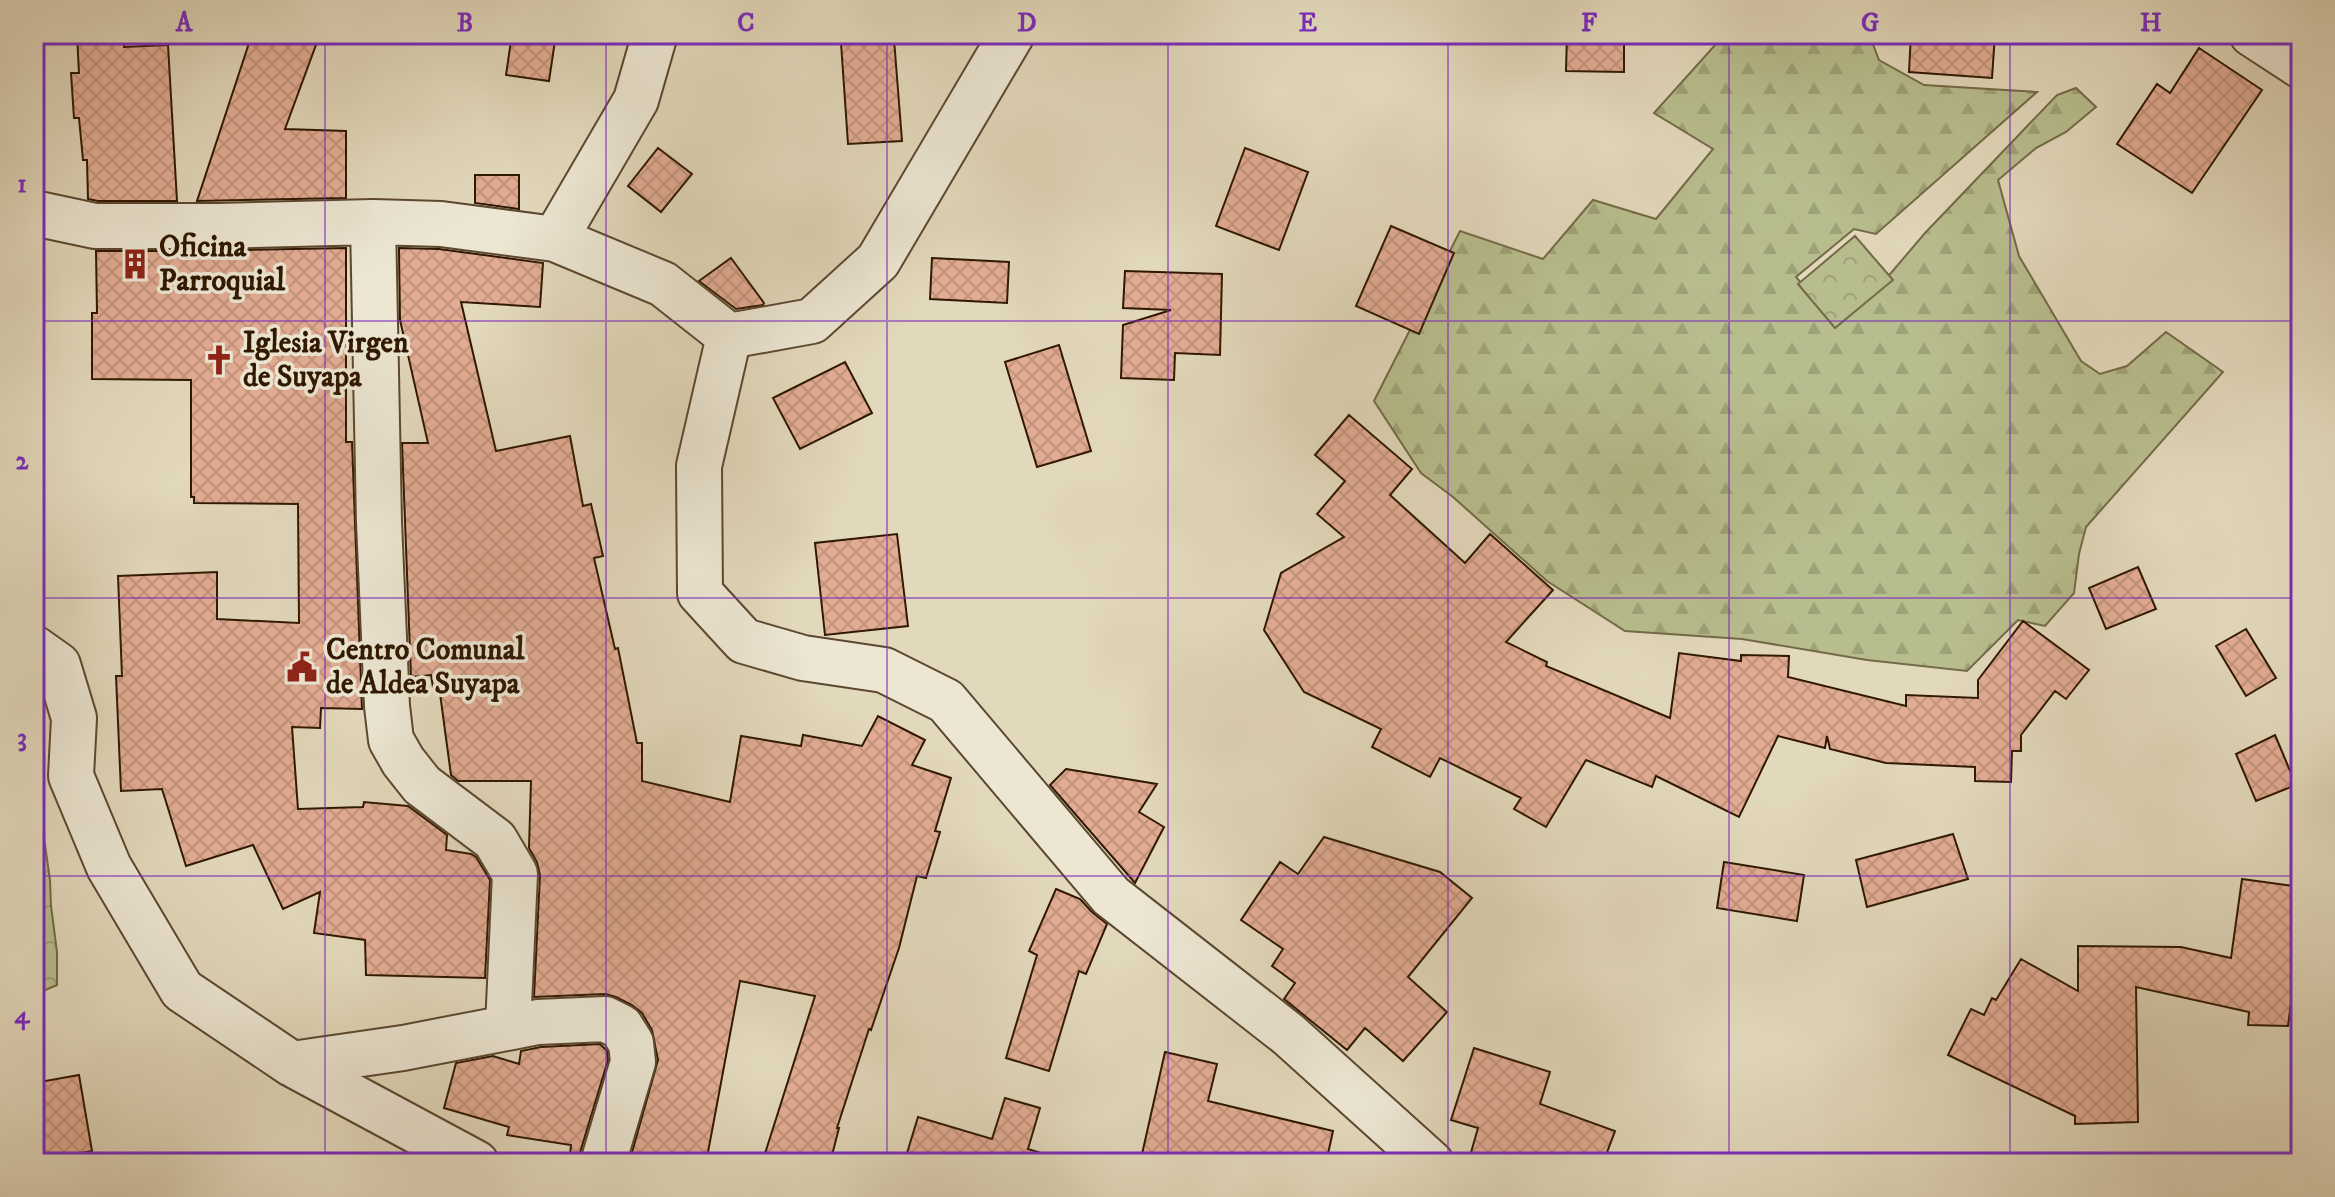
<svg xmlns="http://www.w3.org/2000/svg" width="2335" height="1197" viewBox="0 0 2335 1197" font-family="'IM FELL DW Pica',serif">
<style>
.forest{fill:url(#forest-firs);stroke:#746a47;stroke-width:2}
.park{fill:url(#park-crowns);stroke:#746a47;stroke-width:2}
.building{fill:url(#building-cross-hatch);stroke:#301801;stroke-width:2}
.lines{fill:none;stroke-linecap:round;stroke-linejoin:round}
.minor-casing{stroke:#5c4830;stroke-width:48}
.minor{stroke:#ece6d3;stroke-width:44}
.grid{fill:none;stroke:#7b2cbf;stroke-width:2;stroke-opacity:0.55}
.labels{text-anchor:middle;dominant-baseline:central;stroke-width:7;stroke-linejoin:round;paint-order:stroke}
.poi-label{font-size:30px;font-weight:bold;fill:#301801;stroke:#ece6d3;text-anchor:start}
.neatline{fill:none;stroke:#7b2cbf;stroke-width:3}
.grid-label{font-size:26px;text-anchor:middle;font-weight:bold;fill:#7b2cbf}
</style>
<defs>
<pattern id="forest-firs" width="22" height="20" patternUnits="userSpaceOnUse" patternTransform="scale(2)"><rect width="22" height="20" fill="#b8bd8d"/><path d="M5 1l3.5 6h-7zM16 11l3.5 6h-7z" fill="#9ea278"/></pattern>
<pattern id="park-crowns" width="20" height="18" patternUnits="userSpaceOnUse" patternTransform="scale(2)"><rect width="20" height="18" fill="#b8bd8d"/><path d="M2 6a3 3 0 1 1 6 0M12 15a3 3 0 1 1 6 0" fill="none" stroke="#9ea278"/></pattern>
<pattern id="building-cross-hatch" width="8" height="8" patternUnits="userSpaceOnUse" patternTransform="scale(2)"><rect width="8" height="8" fill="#e2ac93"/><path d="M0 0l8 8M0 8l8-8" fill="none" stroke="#c2937d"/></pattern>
</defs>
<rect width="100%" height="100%" fill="#e2d8bb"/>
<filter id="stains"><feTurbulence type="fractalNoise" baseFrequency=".0025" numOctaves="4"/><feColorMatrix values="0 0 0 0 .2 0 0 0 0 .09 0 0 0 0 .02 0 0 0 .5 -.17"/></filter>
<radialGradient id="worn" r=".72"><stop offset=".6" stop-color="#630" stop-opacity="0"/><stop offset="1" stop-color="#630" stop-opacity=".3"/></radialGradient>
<path class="forest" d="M 1725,34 L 1869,34 L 1879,60 L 1924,85 L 2037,92 L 1876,234 L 1854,229 L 1796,277 L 1833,321 L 1891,273 L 1925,233 L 2057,95 L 2076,88 L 2096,107 L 2066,132 L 2036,148 L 1998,180 L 2019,256 L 2081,361 L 2100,374 L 2127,366 L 2166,332 L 2223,372 L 2086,527 L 2079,554 L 2074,593 L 2045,626 L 2018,620 L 1967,671 L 1867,660 L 1742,639 L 1625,631 L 1547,581 L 1453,497 L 1421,473 L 1374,401 L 1460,231 L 1543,259 L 1593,200 L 1656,219 L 1713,149 L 1654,113 Z"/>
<path class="park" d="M 1855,236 L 1893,280 L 1835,328 L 1798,284 Z
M 34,736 L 42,807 L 42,824 L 50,880 L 51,906 L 57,952 L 57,985 L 34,995 Z"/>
<path class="building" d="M 77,34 L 124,34 L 124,47 L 168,45 L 177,201 L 98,201 L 88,199 L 87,160 L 83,160 L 79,118 L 74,118 L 71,73 L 79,73 Z
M 252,34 L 320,34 L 285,129 L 346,131 L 346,198 L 197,201 Z
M 512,34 L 556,34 L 549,81 L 506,75 Z
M 1567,34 L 1624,34 L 1624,72 L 1566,71 Z
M 1911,34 L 1995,34 L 1992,78 L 1909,72 Z
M 894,39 L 902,141 L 848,144 L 841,43 Z
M 2199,48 L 2262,90 L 2192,193 L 2117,144 L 2157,84 L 2170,93 Z
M 658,148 L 692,174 L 661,212 L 628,186 Z
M 1245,148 L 1308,172 L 1279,250 L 1216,226 Z
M 475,175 L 519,175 L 519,209 L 475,203 Z
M 1391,226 L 1454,253 L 1419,334 L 1356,306 Z
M 346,248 L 346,442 L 352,442 L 362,709 L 321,708 L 320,728 L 292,727 L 298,809 L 363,807 L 364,802 L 408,806 L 447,835 L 446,850 L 471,854 L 476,857 L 490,880 L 485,978 L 366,975 L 365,940 L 314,933 L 320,892 L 283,909 L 253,845 L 186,866 L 162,789 L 121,791 L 116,676 L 122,676 L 118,576 L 217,572 L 217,619 L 299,623 L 298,504 L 194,503 L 194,497 L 191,497 L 191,380 L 92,379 L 92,313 L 97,313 L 96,251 L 179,251 L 180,253 L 180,251 Z
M 399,248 L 439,249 L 543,263 L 540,307 L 461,302 L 496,451 L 570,436 L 583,506 L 591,504 L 603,556 L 594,558 L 615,649 L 618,648 L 637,743 L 642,743 L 642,781 L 730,802 L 741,736 L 801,746 L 803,735 L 862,746 L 878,716 L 925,740 L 912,765 L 951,778 L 935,831 L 940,832 L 926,878 L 917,876 L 899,948 L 871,1030 L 869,1029 L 837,1128 L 839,1128 L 830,1163 L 762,1163 L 815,996 L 740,981 L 706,1163 L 629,1163 L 658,1060 L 652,1030 L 642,1013 L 632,1005 L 616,997 L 605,994 L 534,997 L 540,875 L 537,862 L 529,848 L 531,781 L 458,781 L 451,775 L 439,686 L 433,687 L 431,675 L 411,677 L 402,443 L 428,443 L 400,320 Z
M 731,258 L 764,303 L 763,305 L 736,309 L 699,281 Z
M 932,258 L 1009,262 L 1007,303 L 930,299 Z
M 1125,271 L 1222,274 L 1220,355 L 1175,353 L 1174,380 L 1121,378 L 1123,325 L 1171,310 L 1123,308 Z
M 1059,345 L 1091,451 L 1037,467 L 1005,362 Z
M 845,362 L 872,413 L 800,449 L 773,398 Z
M 1349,415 L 1412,469 L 1390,495 L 1465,563 L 1490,534 L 1553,590 L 1506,642 L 1547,662 L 1546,666 L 1670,718 L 1679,653 L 1741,661 L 1741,655 L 1789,656 L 1788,677 L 1906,706 L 1906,695 L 1978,698 L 1978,680 L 2023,621 L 2089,670 L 2066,699 L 2055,691 L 2021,735 L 2021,751 L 2012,751 L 2011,782 L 1975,781 L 1975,767 L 1886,763 L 1830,749 L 1827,736 L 1825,748 L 1778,736 L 1739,817 L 1656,776 L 1652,787 L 1586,760 L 1546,827 L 1514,809 L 1521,798 L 1440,758 L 1430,777 L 1372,747 L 1381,729 L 1304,692 L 1264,630 L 1281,573 L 1344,537 L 1317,514 L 1345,481 L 1315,455 Z
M 897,534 L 908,626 L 825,635 L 815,543 Z
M 2138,567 L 2156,609 L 2106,629 L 2089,588 Z
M 2246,629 L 2276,678 L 2246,696 L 2216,646 Z
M 2275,735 L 2296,785 L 2256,801 L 2236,754 Z
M 1066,769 L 1157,784 L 1139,812 L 1164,827 L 1135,883 L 1050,785 Z
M 1953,834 L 1968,879 L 1867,907 L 1856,860 Z
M 1324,837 L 1440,872 L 1472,898 L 1408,977 L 1447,1012 L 1403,1061 L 1365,1028 L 1347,1050 L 1284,999 L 1295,983 L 1272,966 L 1283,949 L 1241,920 L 1280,862 L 1298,874 Z
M 1724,862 L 1804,875 L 1797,921 L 1717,908 Z
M 2242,879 L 2301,887 L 2301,927 L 2288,1026 L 2248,1025 L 2249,1012 L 2136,987 L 2138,1122 L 2075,1124 L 2075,1116 L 1948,1055 L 1971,1009 L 1984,1015 L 1992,998 L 1996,1000 L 2021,959 L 2078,991 L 2078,946 L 2181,947 L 2231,958 Z
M 1056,889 L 1080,899 L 1092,912 L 1107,924 L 1086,974 L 1079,971 L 1049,1071 L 1006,1058 L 1037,955 L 1029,951 Z
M 600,1044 L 607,1051 L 608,1060 L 579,1156 L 570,1155 L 571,1145 L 507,1135 L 509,1127 L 444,1108 L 456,1063 L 493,1056 L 519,1064 L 521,1051 L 541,1047 Z
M 1474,1048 L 1550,1072 L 1540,1104 L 1615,1131 L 1603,1163 L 1468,1163 L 1478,1128 L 1451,1120 Z
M 1165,1052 L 1217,1064 L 1208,1101 L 1333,1131 L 1326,1163 L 1140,1163 Z
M 79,1075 L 92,1151 L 34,1161 L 34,1083 Z
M 1005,1098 L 1040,1108 L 1028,1149 L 1041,1153 L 1040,1163 L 904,1163 L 918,1117 L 992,1139 Z"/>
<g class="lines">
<g class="minor-casing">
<path id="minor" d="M 2252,34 L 2301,66
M 34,213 L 95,226 L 218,226 L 373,222 L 441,224 L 555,239 L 663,284 L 729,336 L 812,321 L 878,261 L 1012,34
M 373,222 L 379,522 L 387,706 L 391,740 L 403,761 L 422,785 L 495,840 L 515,874 L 508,1027
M 555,239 L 636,100 L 655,34
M 729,336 L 699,466 L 700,593 L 744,641 L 803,658 L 884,670 L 946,701 L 1111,896 L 1288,1034 L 1431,1163
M 34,648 L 58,665 L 74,718 L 71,776 L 109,867 L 182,990 L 292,1064 L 476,1163
M 292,1064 L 403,1048 L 538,1022 L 605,1019 L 621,1027 L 631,1043 L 633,1062 L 603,1163"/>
</g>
<use href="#minor" class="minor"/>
</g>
<path class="grid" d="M 325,34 L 325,1163M 606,34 L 606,1163M 887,34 L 887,1163M 1168,34 L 1168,1163M 1448,34 L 1448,1163M 1729,34 L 1729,1163M 2010,34 L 2010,1163M 34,321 L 2301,321M 34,598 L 2301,598M 34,876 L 2301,876"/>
<defs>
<g id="building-bare" transform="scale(2.4)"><path d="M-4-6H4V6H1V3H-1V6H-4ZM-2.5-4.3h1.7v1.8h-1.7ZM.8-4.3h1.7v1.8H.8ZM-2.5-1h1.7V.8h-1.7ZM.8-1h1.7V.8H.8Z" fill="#8f2418" stroke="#ece6d3" stroke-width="2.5" paint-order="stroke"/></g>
<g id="church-bare" transform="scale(2.4)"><path d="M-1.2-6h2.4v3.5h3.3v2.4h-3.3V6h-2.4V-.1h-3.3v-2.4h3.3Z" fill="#8f2418" stroke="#ece6d3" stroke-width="2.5" paint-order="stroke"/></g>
<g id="civic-bare" transform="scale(2.4)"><path d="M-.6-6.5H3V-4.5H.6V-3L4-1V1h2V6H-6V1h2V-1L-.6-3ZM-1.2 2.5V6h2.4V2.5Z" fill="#8f2418" stroke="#ece6d3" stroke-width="2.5" paint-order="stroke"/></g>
</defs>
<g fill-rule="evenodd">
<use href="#building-bare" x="135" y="264"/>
<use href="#church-bare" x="219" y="360"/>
<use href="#civic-bare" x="302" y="667"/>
</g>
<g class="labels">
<g class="poi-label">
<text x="159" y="247">Oficina<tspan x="159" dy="34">Parroquial</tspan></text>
<text x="243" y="343">Iglesia Virgen<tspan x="243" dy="34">de Suyapa</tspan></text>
<text x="326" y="650">Centro Comunal<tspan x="326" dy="34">de Aldea Suyapa</tspan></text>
</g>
</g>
<rect width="2335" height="1197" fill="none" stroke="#e2d8bb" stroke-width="88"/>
<rect x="44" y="44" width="2247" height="1109" class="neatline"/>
<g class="grid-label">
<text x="184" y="31">A</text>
<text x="465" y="31">B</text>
<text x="746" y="31">C</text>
<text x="1027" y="31">D</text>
<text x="1308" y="31">E</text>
<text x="1589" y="31">F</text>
<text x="1870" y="31">G</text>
<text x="2151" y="31">H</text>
<text x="22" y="192">1</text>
<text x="22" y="469">2</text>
<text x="22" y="746">3</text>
<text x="22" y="1023">4</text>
</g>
<rect width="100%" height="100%" filter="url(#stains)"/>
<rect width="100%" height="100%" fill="url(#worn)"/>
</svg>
